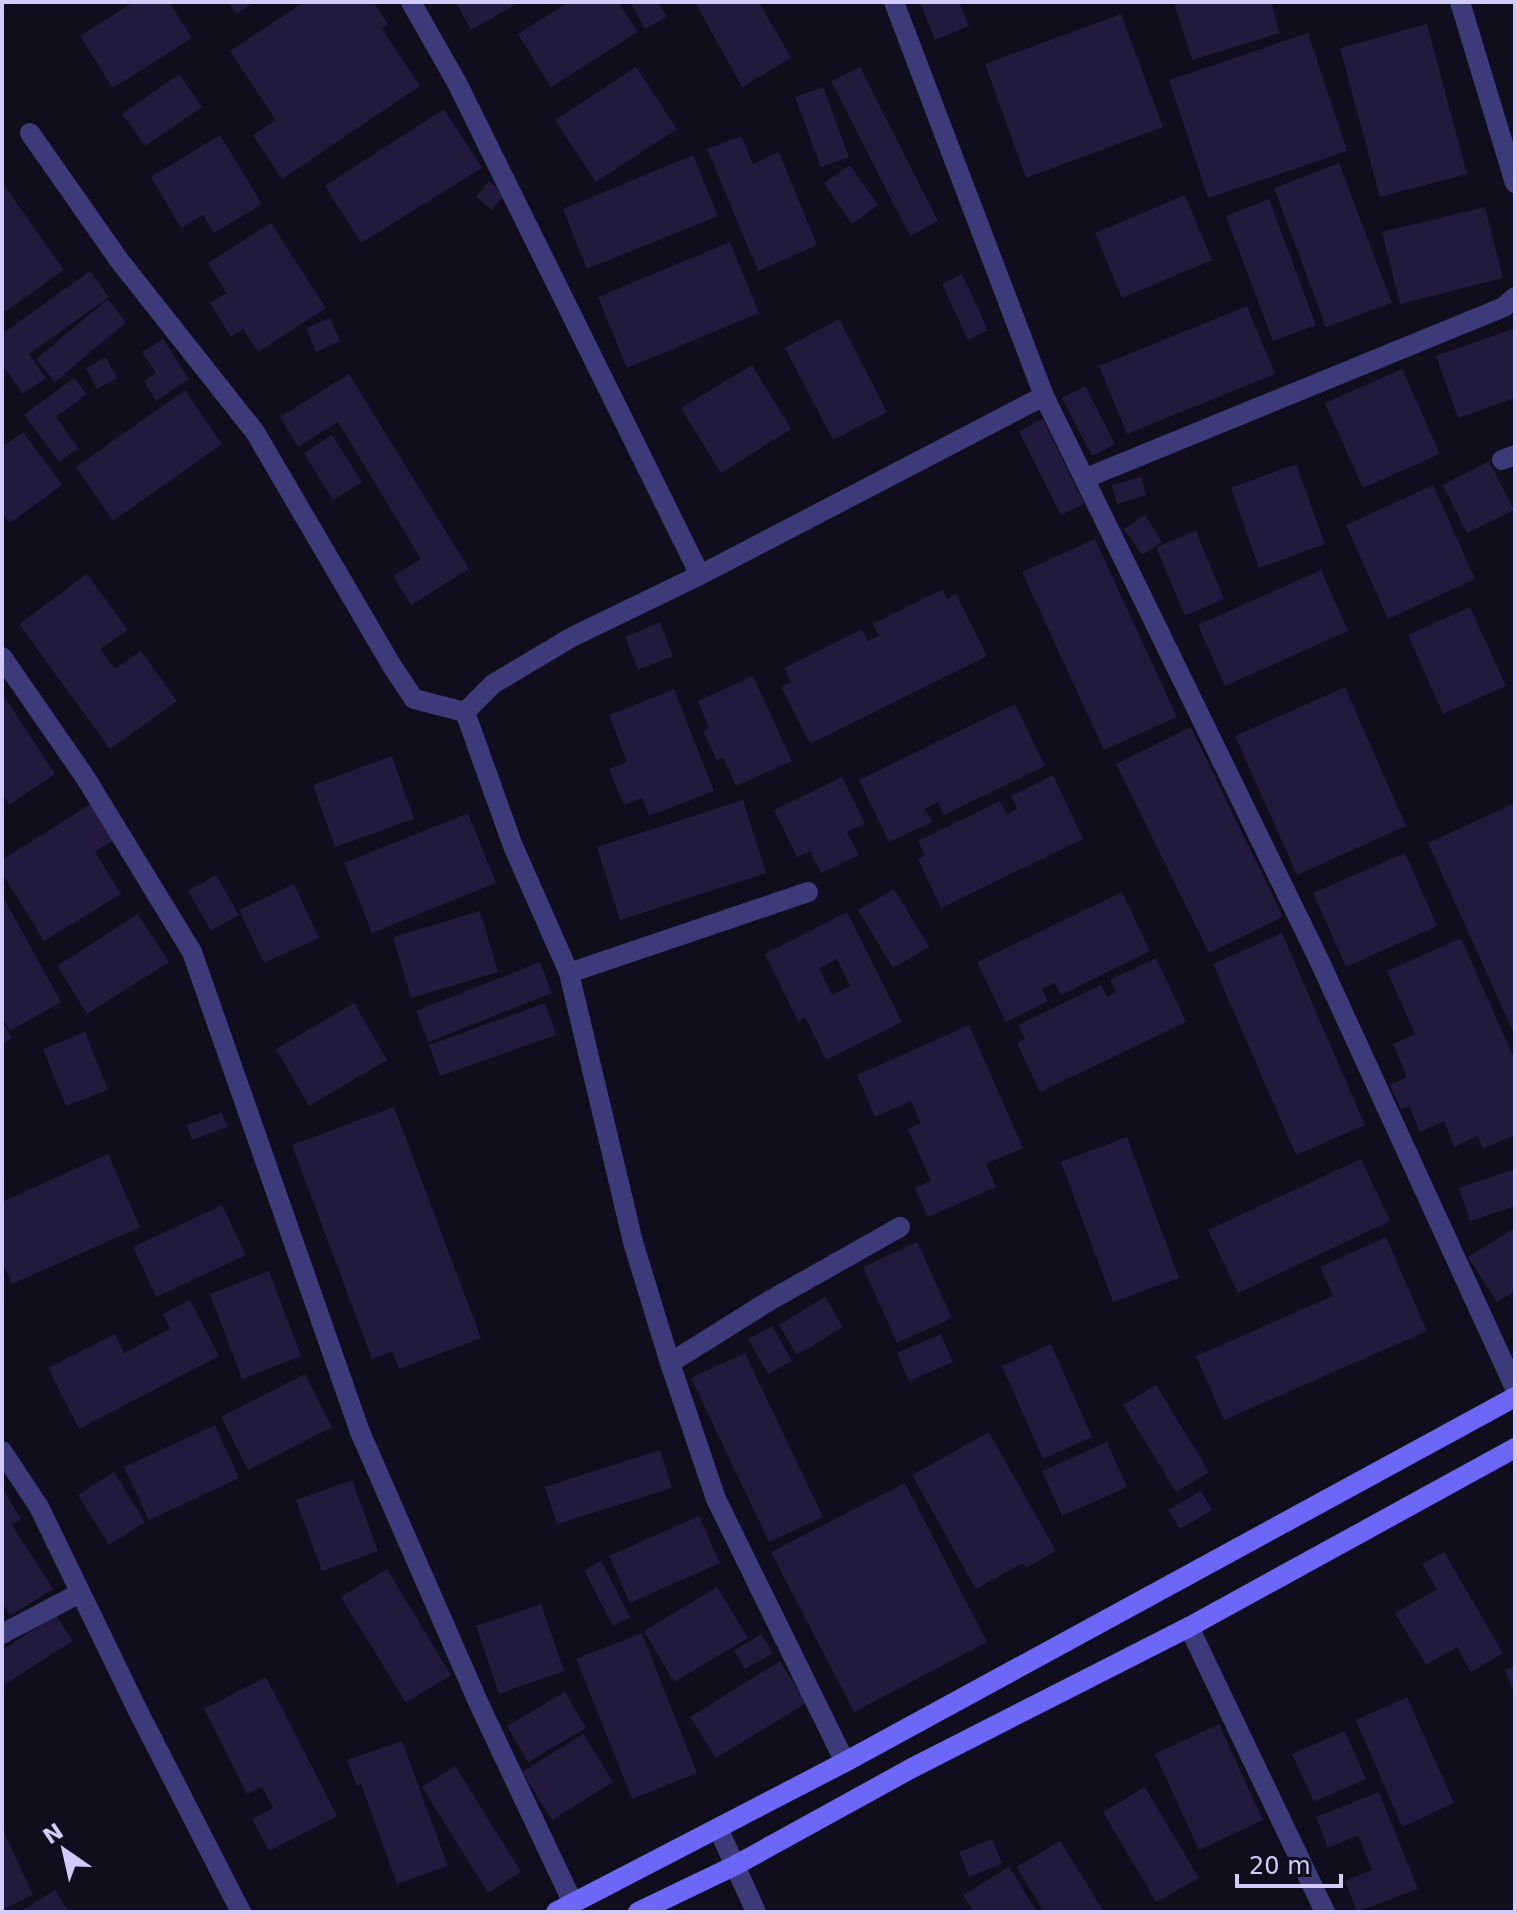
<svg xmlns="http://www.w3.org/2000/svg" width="1517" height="1914" viewBox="0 0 1517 1914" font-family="'DejaVu Sans',sans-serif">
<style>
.building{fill:#211a3d;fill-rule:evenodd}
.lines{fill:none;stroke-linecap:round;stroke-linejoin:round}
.street{stroke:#3d3a7a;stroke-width:20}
.secondary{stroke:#6d67f7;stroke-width:20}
</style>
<rect width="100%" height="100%" fill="#100d1d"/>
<path class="building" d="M 133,2 L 169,2 L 192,38 L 113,88 L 80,36 Z
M 228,2 L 254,2 L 237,14 Z
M 304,2 L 373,2 L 388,24 L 382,29 L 420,86 L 282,179 L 253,135 L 276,120 L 230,51 Z
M 456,2 L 520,2 L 471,30 Z
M 569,2 L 618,2 L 638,32 L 551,87 L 518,34 Z
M 630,2 L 658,2 L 667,17 L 645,29 Z
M 695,2 L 759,2 L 791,58 L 742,87 Z
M 920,2 L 959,2 L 969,26 L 935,40 Z
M 1174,2 L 1271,2 L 1280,33 L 1192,60 Z
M 1121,14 L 1163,127 L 1026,178 L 985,64 Z
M 1427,24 L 1467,174 L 1380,197 L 1340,48 Z
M 1308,33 L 1347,151 L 1208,198 L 1169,80 Z
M 636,67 L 677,129 L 596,182 L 555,120 Z
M 860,67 L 938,221 L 910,236 L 831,81 Z
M 179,74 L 202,107 L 145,146 L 122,114 Z
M 823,87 L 849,157 L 821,167 L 795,97 Z
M 444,109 L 482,168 L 361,243 L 325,186 Z
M 220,135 L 262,204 L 214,233 L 203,215 L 181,228 L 151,177 Z
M 741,136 L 753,164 L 779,152 L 817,245 L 758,271 L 707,149 Z
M 693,155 L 718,216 L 587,269 L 563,209 Z
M 1339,163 L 1392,303 L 1326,327 L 1274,188 Z
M 850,165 L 878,205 L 852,224 L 824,183 Z
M 489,181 L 505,194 L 492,210 L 476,197 Z
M 4,185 L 64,270 L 5,312 L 2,307 L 2,187 Z
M 1185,195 L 1212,260 L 1122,298 L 1095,233 Z
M 1269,199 L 1316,325 L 1273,341 L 1226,216 Z
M 1485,207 L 1503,278 L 1400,304 L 1382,232 Z
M 271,223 L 326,308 L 258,352 L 243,329 L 231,337 L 210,303 L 227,293 L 208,263 Z
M 730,242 L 759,313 L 627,368 L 598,297 Z
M 90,271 L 109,297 L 29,354 L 46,378 L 23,394 L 2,364 L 2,334 Z
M 962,274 L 988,330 L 968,340 L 942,284 Z
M 108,299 L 126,322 L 55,382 L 36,359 Z
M 1247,306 L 1275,374 L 1127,434 L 1099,366 Z
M 330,318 L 340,341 L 316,352 L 306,328 Z
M 839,319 L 887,412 L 833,440 L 785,348 Z
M 1515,328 L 1515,398 L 1458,418 L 1436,356 Z
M 163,339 L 189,379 L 156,401 L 144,381 L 156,373 L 142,352 Z
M 106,357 L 117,378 L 97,389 L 86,368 Z
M 752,365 L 791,429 L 721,473 L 681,408 Z
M 1402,369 L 1440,454 L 1363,488 L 1325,403 Z
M 349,374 L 469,569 L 411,605 L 393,576 L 421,559 L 338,422 L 298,447 L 280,417 Z
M 74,378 L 87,394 L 56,417 L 78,448 L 59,462 L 24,415 Z
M 1085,386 L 1115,444 L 1092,456 L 1062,398 Z
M 185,390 L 222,444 L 113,521 L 76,467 Z
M 1043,419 L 1084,504 L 1061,515 L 1019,431 Z
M 23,432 L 62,485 L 10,523 L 2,513 L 2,447 Z
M 332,435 L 362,482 L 333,500 L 304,453 Z
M 1489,461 L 1514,510 L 1467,533 L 1443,485 Z
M 1296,464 L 1325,544 L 1259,568 L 1231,488 Z
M 1141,477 L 1146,495 L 1117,504 L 1112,485 Z
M 1433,485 L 1475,579 L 1388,619 L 1346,525 Z
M 1145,515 L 1162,542 L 1142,555 L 1124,529 Z
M 1196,531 L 1224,599 L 1185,616 L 1156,547 Z
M 1095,539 L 1177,717 L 1104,750 L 1022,572 Z
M 1321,570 L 1348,631 L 1225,686 L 1198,625 Z
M 87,574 L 128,630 L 100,649 L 115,669 L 141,651 L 177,701 L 110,749 L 19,624 Z
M 943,589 L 947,599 L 956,594 L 987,656 L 810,744 L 781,687 L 791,682 L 784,668 L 862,629 L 868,641 L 879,636 L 873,624 Z
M 1470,607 L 1506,686 L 1443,714 L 1408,635 Z
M 660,622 L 673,656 L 638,670 L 625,637 Z
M 753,676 L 792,761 L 736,786 L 723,757 L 717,760 L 703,731 L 709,728 L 698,701 Z
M 1345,687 L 1406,826 L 1297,875 L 1235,736 Z
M 674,689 L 714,791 L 649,816 L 642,798 L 624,805 L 609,769 L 627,762 L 609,715 Z
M 2,693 L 55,774 L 9,805 L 2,793 Z
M 1015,704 L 1045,766 L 944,815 L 938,802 L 925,809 L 932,822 L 889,842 L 859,780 Z
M 1191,727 L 1283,917 L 1209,953 L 1116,764 Z
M 392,756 L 414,819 L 335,847 L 313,785 Z
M 1053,775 L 1083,839 L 941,908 L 918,859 L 925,855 L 918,841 L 1000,801 L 1007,814 L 1017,809 L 1011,796 Z
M 842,777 L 865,823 L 847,832 L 859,855 L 821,873 L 810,851 L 797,857 L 774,810 Z
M 743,800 L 766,873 L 620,920 L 597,847 Z
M 92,803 L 115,839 L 95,852 L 121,894 L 44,941 L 2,873 L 2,860 Z
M 1515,803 L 1515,1036 L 1428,843 Z
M 468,813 L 496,883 L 372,933 L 344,863 Z
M 1405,853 L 1437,926 L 1346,967 L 1313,893 Z
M 216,875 L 239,915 L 211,931 L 188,891 Z
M 294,884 L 319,938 L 264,963 L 239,910 Z
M 894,889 L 929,947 L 893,968 L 858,910 Z
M 1122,892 L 1150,951 L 1061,995 L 1055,983 L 1042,989 L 1048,1001 L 1006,1022 L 977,962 Z
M 2,895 L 61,1002 L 10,1031 L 2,1017 Z
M 480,911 L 498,972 L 411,998 L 393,937 Z
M 847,912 L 902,1022 L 826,1060 L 805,1017 L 798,1021 L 765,954 ZM 837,959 L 850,986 L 832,995 L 819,968 Z
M 138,914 L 169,962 L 87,1014 L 57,966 Z
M 1282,933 L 1365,1125 L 1296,1155 L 1213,964 Z
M 1461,938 L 1515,1060 L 1515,1135 L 1483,1149 L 1478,1136 L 1454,1147 L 1444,1121 L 1420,1132 L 1409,1106 L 1401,1110 L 1390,1085 L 1407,1077 L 1393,1044 L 1415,1034 L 1387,971 Z
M 1156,958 L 1186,1022 L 1040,1092 L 1017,1043 L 1025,1039 L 1018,1025 L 1101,985 L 1107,997 L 1116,992 L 1110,980 Z
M 540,962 L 552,993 L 428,1042 L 416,1011 Z
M 354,1003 L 387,1060 L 309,1106 L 276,1049 Z
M 545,1003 L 556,1035 L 440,1076 L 429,1045 Z
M 2,1021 L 12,1038 L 2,1044 Z
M 969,1025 L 1023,1148 L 986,1164 L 996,1187 L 928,1217 L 915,1188 L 931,1181 L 908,1129 L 921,1123 L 911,1101 L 875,1117 L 857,1075 Z
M 85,1032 L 108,1090 L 66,1106 L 43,1049 Z
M 394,1107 L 481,1338 L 399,1369 L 392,1352 L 372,1359 L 292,1145 Z
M 222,1112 L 227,1127 L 192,1140 L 187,1125 Z
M 1127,1137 L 1179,1278 L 1113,1302 L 1061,1162 Z
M 108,1154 L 140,1227 L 12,1284 L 2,1262 L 2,1202 Z
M 1361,1159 L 1390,1221 L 1238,1293 L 1208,1230 Z
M 1515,1169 L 1515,1206 L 1470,1221 L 1459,1188 Z
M 222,1205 L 246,1255 L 156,1297 L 133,1247 Z
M 1515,1228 L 1515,1291 L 1497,1302 L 1468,1257 Z
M 1386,1237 L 1427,1331 L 1224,1420 L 1196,1356 L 1333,1296 L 1320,1267 Z
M 917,1242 L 952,1318 L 897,1343 L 863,1267 Z
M 269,1271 L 301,1356 L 242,1379 L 210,1294 Z
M 825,1297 L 843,1327 L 797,1355 L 779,1325 Z
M 190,1300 L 219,1356 L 79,1429 L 48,1368 L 115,1334 L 124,1353 L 170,1329 L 163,1314 Z
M 772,1326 L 792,1361 L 768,1374 L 748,1339 Z
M 941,1334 L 953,1362 L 909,1381 L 897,1353 Z
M 1051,1344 L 1092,1437 L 1043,1459 L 1002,1366 Z
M 745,1353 L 823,1517 L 769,1542 L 691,1378 Z
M 305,1374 L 332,1427 L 248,1470 L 221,1417 Z
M 1156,1385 L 1209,1472 L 1176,1492 L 1123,1405 Z
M 215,1425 L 239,1478 L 149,1520 L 124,1467 Z
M 989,1432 L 1056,1551 L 1026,1568 L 1023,1563 L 976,1589 L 912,1475 Z
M 1107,1442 L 1127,1487 L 1062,1516 L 1042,1471 Z
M 660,1450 L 672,1488 L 557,1524 L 545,1487 Z
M 114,1472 L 145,1522 L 109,1545 L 78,1495 Z
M 352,1480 L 378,1551 L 322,1571 L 296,1500 Z
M 905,1483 L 987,1642 L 854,1712 L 771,1552 Z
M 2,1488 L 21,1519 L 12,1525 L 53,1589 L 10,1616 L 2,1603 Z
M 1201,1491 L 1212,1510 L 1180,1529 L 1168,1510 Z
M 699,1516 L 720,1563 L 630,1603 L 609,1556 Z
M 1444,1552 L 1503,1653 L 1471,1672 L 1457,1647 L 1426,1665 L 1395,1613 L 1437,1589 L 1422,1564 Z
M 601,1561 L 630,1617 L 613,1626 L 584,1570 Z
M 387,1569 L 451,1675 L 406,1703 L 341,1597 Z
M 717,1587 L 748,1638 L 674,1682 L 644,1631 Z
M 541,1604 L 564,1671 L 499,1694 L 476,1626 Z
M 56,1615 L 73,1641 L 2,1686 L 2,1650 Z
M 642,1633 L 697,1773 L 632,1799 L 576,1659 Z
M 761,1634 L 773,1653 L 745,1669 L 734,1651 Z
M 780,1661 L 806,1703 L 716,1758 L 690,1717 Z
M 1515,1666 L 1515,1695 L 1505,1670 Z
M 266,1677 L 337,1816 L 269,1851 L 252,1819 L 273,1808 L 262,1787 L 247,1794 L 204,1709 Z
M 565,1692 L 586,1728 L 528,1762 L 507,1726 Z
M 1407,1697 L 1454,1803 L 1402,1827 L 1356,1720 Z
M 1219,1724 L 1263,1820 L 1199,1850 L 1155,1754 Z
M 1345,1731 L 1366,1779 L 1314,1802 L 1292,1754 Z
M 583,1734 L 613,1782 L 552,1820 L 522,1772 Z
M 402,1741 L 448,1866 L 397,1884 L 361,1784 L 357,1786 L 347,1760 Z
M 455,1766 L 521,1872 L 488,1893 L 422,1787 Z
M 1145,1787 L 1199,1878 L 1156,1902 L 1103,1812 Z
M 1379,1792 L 1418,1889 L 1357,1912 L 1345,1881 L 1372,1870 L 1358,1835 L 1328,1848 L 1316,1817 Z
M 2,1828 L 33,1895 L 2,1910 Z
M 992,1839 L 1002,1863 L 969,1877 L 959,1852 Z
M 1060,1841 L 1104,1912 L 1044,1912 L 1017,1867 Z
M 1009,1867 L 1037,1912 L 974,1912 L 963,1895 Z
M 55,1890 L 69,1912 L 20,1912 Z"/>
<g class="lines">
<path class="street" d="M 411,2 L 457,83 L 700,575
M 894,2 L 1044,396 L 1319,960 L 1515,1388
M 1460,2 L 1515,183
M 30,133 L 119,260 L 255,432 L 392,666 L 414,699 L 465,712
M 1502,460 L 1515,455
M 1086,478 L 1504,307 L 1515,297
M 2,657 L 85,777 L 192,952 L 360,1432 L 479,1704 L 573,1903
M 465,712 L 513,846 L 569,973 L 633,1242 L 670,1363 L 716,1499 L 845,1762
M 465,712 L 493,684 L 572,637 L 700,575 L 1044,396
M 569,973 L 808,892
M 670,1363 L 769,1301 L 900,1227
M 2,1451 L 39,1507 L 138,1711 L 241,1912
M 1189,1627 L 1325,1912
M 2,1634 L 80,1593
M 718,1828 L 756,1912"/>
<path class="secondary" d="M 556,1912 L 845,1762 L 1515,1397
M 638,1912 L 736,1865 L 912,1768 L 1189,1627 L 1515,1448"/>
</g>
<rect width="1517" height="1914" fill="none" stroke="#d2cbfc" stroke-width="8"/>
<g transform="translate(64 1850) rotate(326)" stroke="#100d1d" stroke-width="6" paint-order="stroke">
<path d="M0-6L14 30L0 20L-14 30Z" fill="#d2cbfc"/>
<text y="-12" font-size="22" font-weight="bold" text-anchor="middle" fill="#d2cbfc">N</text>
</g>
<path d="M1237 1874v12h104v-12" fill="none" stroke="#d2cbfc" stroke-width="4"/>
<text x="1249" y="1874" font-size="24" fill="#d2cbfc" stroke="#100d1d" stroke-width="6" paint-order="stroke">20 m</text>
</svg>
